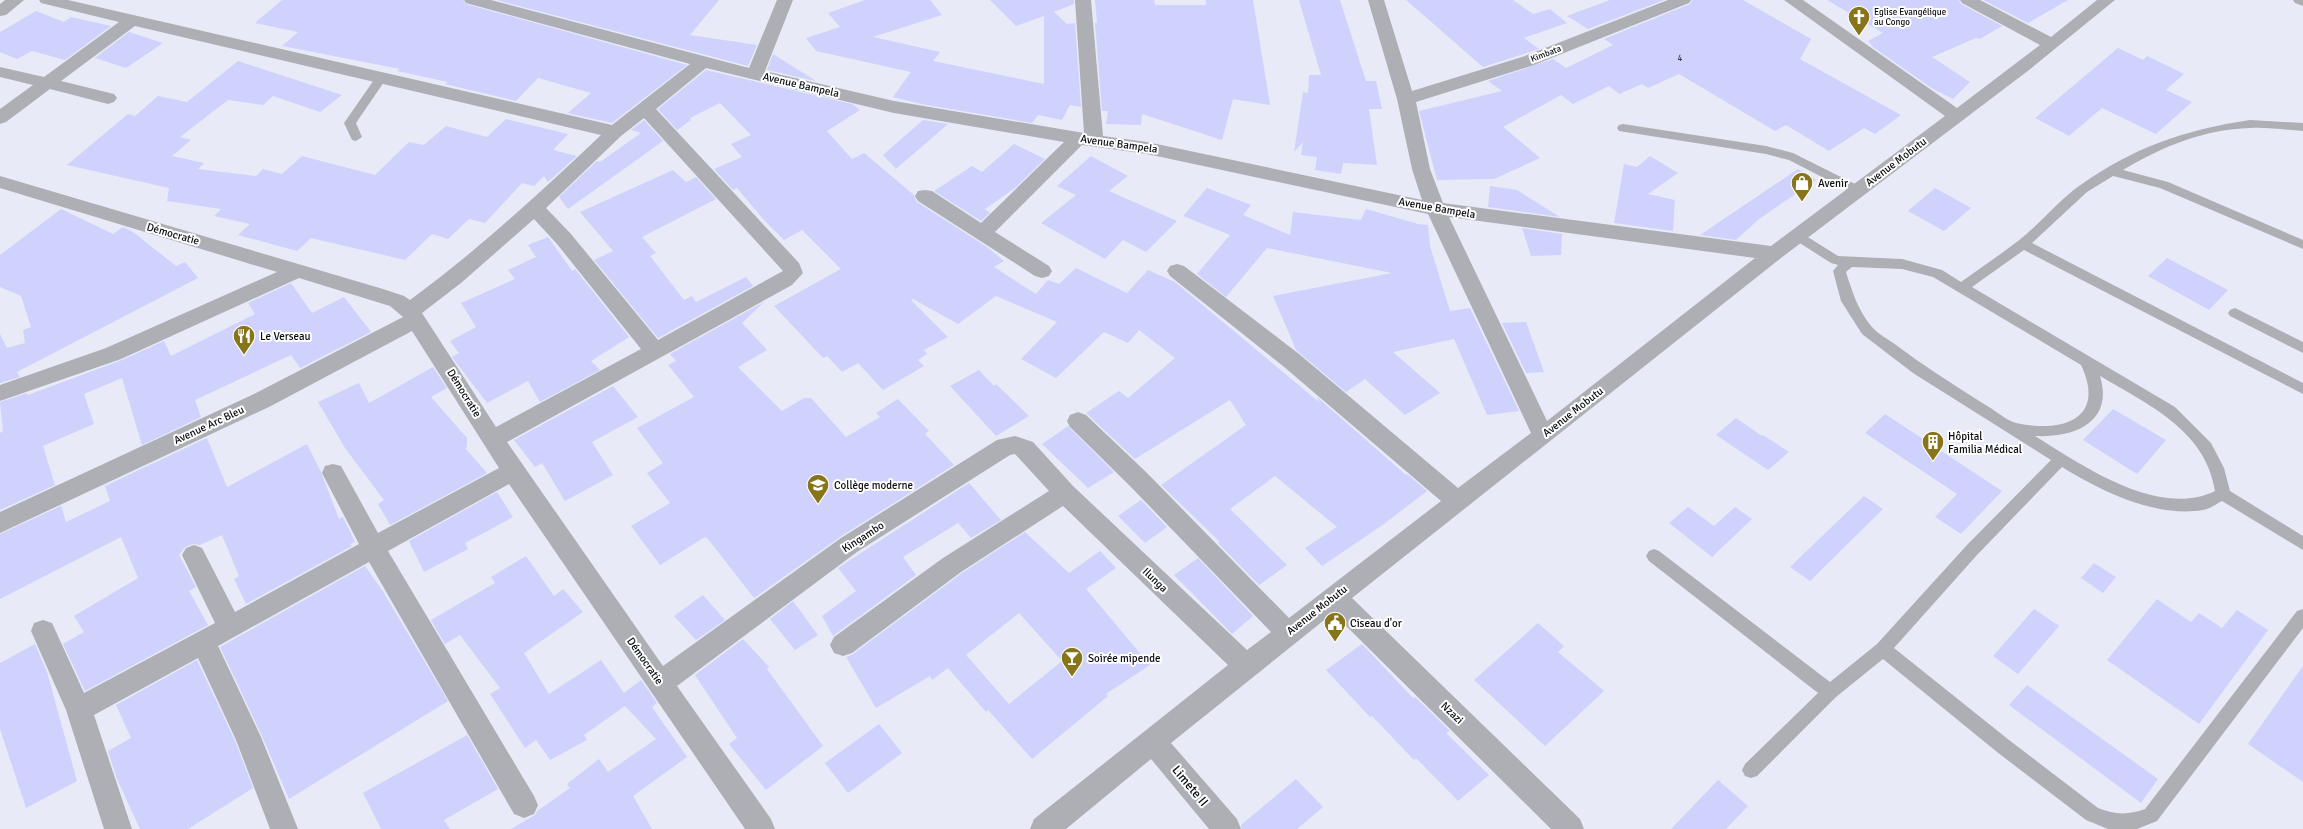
<svg xmlns="http://www.w3.org/2000/svg" width="2303" height="829" viewBox="0 0 2303 829" font-family="Signika,sans-serif">
<style>
.building{fill:#cfd2fc;fill-rule:evenodd}
.lines{fill:none;stroke-linecap:round;stroke-linejoin:round}
.service{fill:#aeafb5;fill-rule:evenodd}
.minor{fill:#aeafb5;fill-rule:evenodd}
.labels{text-anchor:middle;dominant-baseline:central;stroke-width:4;stroke-linejoin:round;paint-order:stroke}
.far-poi-label{font-size:9px;fill:#0b0c10;stroke:#fff;text-anchor:start}
.far-street-label{font-size:9px;fill:#0b0c10;stroke:#fff}
.number-label{font-size:9px;fill:#3c3e4b}
.street-label{font-size:11px;fill:#0b0c10;stroke:#fff}
.poi-label{font-size:11px;fill:#0b0c10;stroke:#fff;text-anchor:start}
.near-street-label{font-size:13px;fill:#0b0c10;stroke:#fff}
</style>
<rect width="100%" height="100%" fill="#e8eaf8"/>
<path class="building" d="M 282,0 L 463,0 L 466,4 L 687,65 L 612,123 L 568,113 L 591,93 L 538,78 L 516,101 L 445,84 L 448,82 L 397,71 L 400,69 L 282,46 L 298,32 L 255,23 Z
M 497,0 L 719,0 L 690,35 L 757,45 L 748,66 Z
M 865,0 L 930,0 L 942,15 L 873,37 L 940,52 L 933,61 L 1044,84 L 1044,16 L 1016,26 L 990,0 L 1074,0 L 1074,4 L 1054,12 L 1067,24 L 1075,23 L 1081,107 L 1070,105 L 1062,120 L 1038,115 L 1032,123 L 921,104 L 893,97 L 911,72 L 816,51 L 806,38 L 840,27 L 828,13 Z
M 1095,0 L 1154,0 L 1155,5 L 1206,5 L 1206,0 L 1253,0 L 1270,105 L 1233,99 L 1222,140 L 1142,114 L 1141,125 L 1106,124 L 1108,111 L 1102,111 L 1095,23 L 1097,23 Z
M 1299,0 L 1340,0 L 1366,81 L 1376,81 L 1382,109 L 1369,109 L 1377,165 L 1343,163 L 1341,174 L 1315,170 L 1317,157 L 1301,155 L 1303,142 L 1294,152 L 1303,92 L 1308,93 L 1309,75 L 1321,75 Z
M 1406,0 L 1513,0 L 1533,14 L 1550,9 L 1567,23 L 1524,38 L 1539,49 L 1483,67 Z
M 1610,0 L 1664,0 L 1588,29 L 1567,16 Z
M 1692,0 L 1743,0 L 1811,39 L 1800,59 L 1901,115 L 1875,134 L 1864,128 L 1829,151 L 1786,125 L 1775,131 L 1679,74 L 1648,88 L 1642,84 L 1619,94 L 1609,86 L 1573,104 L 1561,95 L 1503,127 L 1540,158 L 1494,179 L 1437,180 L 1419,111 L 1502,91 L 1488,81 L 1553,59 L 1566,68 L 1613,45 L 1604,39 L 1690,4 Z
M 1827,0 L 1959,0 L 1961,4 L 2002,26 L 1980,39 L 1976,38 L 1932,57 L 1970,82 L 1953,99 L 1933,89 L 1873,47 L 1868,41 L 1883,33 Z
M 1983,0 L 2068,0 L 2028,23 Z
M 36,11 L 64,22 L 71,17 L 111,26 L 65,60 L 32,51 L 17,59 L 0,52 L 0,32 Z
M 129,32 L 163,43 L 126,68 L 95,58 Z
M 2118,48 L 2143,60 L 2147,56 L 2184,74 L 2166,90 L 2192,102 L 2156,134 L 2102,108 L 2069,136 L 2035,118 Z
M 773,54 L 816,81 L 767,70 Z
M 238,61 L 342,95 L 320,112 L 273,96 L 263,105 L 228,100 L 180,137 L 191,140 L 172,156 L 204,163 L 198,169 L 256,176 L 263,169 L 282,174 L 302,156 L 375,175 L 409,142 L 424,145 L 446,126 L 487,137 L 506,119 L 568,134 L 553,150 L 577,156 L 548,182 L 544,176 L 534,186 L 522,183 L 485,223 L 469,219 L 448,239 L 432,234 L 405,260 L 311,238 L 297,251 L 238,235 L 250,224 L 214,216 L 221,209 L 167,201 L 169,188 L 67,165 L 128,114 L 135,116 L 158,96 L 187,102 Z
M 706,70 L 852,104 L 860,110 L 827,131 L 852,159 L 864,153 L 914,195 L 917,202 L 987,247 L 1004,261 L 994,267 L 1036,294 L 1048,280 L 1059,284 L 1076,268 L 1127,293 L 1148,270 L 1175,282 L 1319,402 L 1317,397 L 1406,475 L 1407,474 L 1427,491 L 1384,524 L 1322,566 L 1305,548 L 1337,527 L 1275,476 L 1230,509 L 1287,565 L 1259,585 L 1218,543 L 1220,542 L 1161,485 L 1246,425 L 1230,400 L 1135,459 L 1086,413 L 1119,391 L 1128,398 L 1175,358 L 1139,330 L 1128,343 L 1104,332 L 1056,378 L 1021,359 L 1057,322 L 996,296 L 958,324 L 913,299 L 911,300 L 948,337 L 924,350 L 927,354 L 918,360 L 924,366 L 883,390 L 858,363 L 842,372 L 827,356 L 823,358 L 774,306 L 841,269 L 802,230 L 784,240 L 764,220 L 737,188 L 733,190 L 714,169 L 742,157 L 731,144 L 751,135 L 720,103 L 690,118 L 691,120 L 677,130 L 658,109 Z
M 644,120 L 663,141 L 568,209 L 559,197 L 597,161 L 600,162 L 641,133 L 631,130 Z
M 923,120 L 948,124 L 896,169 L 883,155 Z
M 1014,144 L 1045,159 L 1015,188 L 985,209 L 990,213 L 981,221 L 934,191 L 972,166 L 982,172 Z
M 1091,156 L 1128,176 L 1109,191 L 1177,221 L 1146,252 L 1123,240 L 1105,259 L 1041,223 L 1076,195 L 1057,186 Z
M 1650,156 L 1678,173 L 1648,194 L 1675,200 L 1673,231 L 1614,223 L 1624,164 L 1637,167 Z
M 1798,169 L 1816,180 L 1759,219 L 1736,240 L 1700,235 Z
M 673,170 L 686,182 L 696,177 L 716,199 L 642,237 L 656,253 L 650,256 L 684,300 L 692,296 L 696,302 L 746,277 L 753,286 L 658,338 L 594,260 L 613,251 L 580,212 Z
M 1490,186 L 1517,190 L 1560,217 L 1488,207 Z
M 1207,188 L 1251,205 L 1243,215 L 1290,235 L 1293,212 L 1361,220 L 1366,209 L 1418,224 L 1428,225 L 1430,246 L 1450,311 L 1470,308 L 1519,411 L 1487,415 L 1454,339 L 1393,352 L 1440,393 L 1405,415 L 1365,379 L 1346,392 L 1296,350 L 1273,296 L 1392,273 L 1267,248 L 1226,297 L 1197,274 L 1230,235 L 1183,216 Z
M 1935,188 L 1971,208 L 1944,231 L 1908,211 Z
M 61,209 L 113,234 L 123,227 L 133,232 L 176,266 L 185,262 L 198,278 L 17,372 L 20,377 L 0,383 L 0,334 L 7,348 L 25,343 L 23,330 L 31,327 L 21,296 L 0,287 L 0,255 Z
M 1522,228 L 1562,234 L 1561,255 L 1531,256 Z
M 548,237 L 572,271 L 575,269 L 629,337 L 591,361 L 600,370 L 540,402 L 528,381 L 487,403 L 452,357 L 459,353 L 450,341 L 476,327 L 461,303 L 515,279 L 508,270 L 536,257 L 528,245 Z
M 2167,258 L 2228,290 L 2209,310 L 2148,276 Z
M 291,283 L 312,313 L 344,297 L 371,332 L 300,368 L 291,355 L 195,400 L 201,417 L 142,445 L 122,378 L 84,394 L 94,424 L 43,446 L 55,485 L 0,510 L 0,433 L 3,431 L 0,402 L 27,393 L 28,395 L 122,360 L 164,341 L 171,356 L 255,314 L 248,303 Z
M 764,302 L 742,323 L 767,350 L 738,367 L 782,411 L 804,398 L 811,398 L 846,437 L 880,417 L 876,413 L 898,399 L 929,431 L 925,434 L 954,465 L 840,537 L 754,598 L 708,539 L 705,537 L 660,565 L 631,526 L 670,503 L 647,473 L 663,463 L 637,428 L 694,397 L 668,365 L 676,361 L 670,354 Z
M 1526,322 L 1544,372 L 1526,373 L 1502,323 Z
M 433,367 L 447,388 L 431,397 L 467,438 L 467,447 L 465,448 L 487,473 L 390,525 L 378,504 L 384,500 L 345,448 L 318,402 L 359,383 L 369,403 Z
M 979,370 L 994,386 L 996,384 L 1029,416 L 996,436 L 950,386 Z
M 613,386 L 638,417 L 592,442 L 613,475 L 565,501 L 542,463 L 535,467 L 514,440 Z
M 2113,409 L 2166,440 L 2137,474 L 2083,440 Z
M 1885,414 L 2002,491 L 1961,534 L 1935,517 L 1957,494 L 1865,433 Z
M 1736,418 L 1762,436 L 1763,435 L 1789,452 L 1768,470 L 1716,435 Z
M 1068,426 L 1114,472 L 1088,488 L 1042,444 Z
M 207,438 L 227,487 L 307,444 L 321,472 L 339,519 L 343,517 L 355,542 L 350,544 L 352,546 L 246,604 L 234,579 L 239,576 L 222,535 L 200,545 L 193,544 L 185,547 L 179,555 L 196,587 L 189,591 L 208,625 L 85,691 L 63,644 L 84,632 L 74,616 L 138,578 L 121,537 L 0,599 L 0,534 L 61,506 L 66,522 L 110,501 L 105,486 Z
M 969,483 L 1001,520 L 971,538 L 958,523 L 903,557 L 916,575 L 833,636 L 822,616 L 856,591 L 838,568 Z
M 497,492 L 513,517 L 465,543 L 468,549 L 424,572 L 409,541 Z
M 1864,496 L 1883,509 L 1810,581 L 1790,567 Z
M 1141,500 L 1167,527 L 1145,543 L 1118,516 Z
M 1688,507 L 1714,526 L 1735,507 L 1752,519 L 1712,557 L 1669,523 Z
M 1025,532 L 1069,573 L 1100,551 L 1116,568 L 1086,589 L 1150,665 L 1106,694 L 1108,696 L 1032,759 L 988,710 L 986,712 L 948,668 L 932,680 L 930,676 L 876,708 L 846,657 L 853,654 L 962,573 ZM 1019,613 L 1062,661 L 1009,704 L 966,655 Z
M 526,556 L 554,596 L 563,589 L 583,612 L 524,653 L 549,694 L 601,660 L 624,693 L 641,680 L 657,703 L 652,707 L 687,757 L 633,796 L 652,829 L 511,829 L 535,815 L 537,811 L 570,788 L 567,784 L 599,759 L 608,772 L 656,739 L 625,706 L 584,735 L 587,740 L 550,760 L 536,740 L 525,748 L 490,694 L 500,688 L 460,635 L 445,644 L 431,620 L 495,583 L 491,577 Z
M 1198,558 L 1253,616 L 1232,634 L 1174,575 Z
M 2094,563 L 2116,577 L 2103,593 L 2081,578 Z
M 365,566 L 382,590 L 448,701 L 289,799 L 262,736 L 220,647 Z
M 703,595 L 725,620 L 696,640 L 674,616 Z
M 2157,599 L 2191,622 L 2199,613 L 2222,628 L 2237,610 L 2268,630 L 2199,724 L 2107,660 Z
M 793,601 L 818,635 L 795,650 L 770,619 Z
M 2034,609 L 2059,626 L 2018,674 L 1993,656 Z
M 1538,623 L 1564,646 L 1558,652 L 1604,691 L 1545,746 L 1474,680 Z
M 743,639 L 769,667 L 767,669 L 823,746 L 766,790 L 729,744 L 737,738 L 695,675 Z
M 35,644 L 47,672 L 77,781 L 26,808 L 0,729 L 0,663 Z
M 1362,644 L 1413,698 L 1415,697 L 1450,731 L 1446,733 L 1489,775 L 1458,801 L 1416,758 L 1414,760 L 1372,716 L 1370,717 L 1326,670 Z
M 197,660 L 235,741 L 253,788 L 188,829 L 140,829 L 117,779 L 108,751 L 131,738 L 116,705 Z
M 2303,666 L 2303,782 L 2248,744 Z
M 2027,685 L 2158,779 L 2141,803 L 2009,705 Z
M 879,724 L 902,753 L 848,793 L 825,763 Z
M 467,735 L 498,789 L 444,820 L 450,829 L 381,829 L 363,793 Z
M 1296,779 L 1323,807 L 1297,829 L 1242,829 L 1241,825 Z
M 1718,780 L 1748,806 L 1726,829 L 1671,829 Z"/>
<g class="lines">
<path class="service" d="M 380,76 L 386,79 L 356,123 L 362,137 L 356,141 L 352,140 L 344,123 L 376,77 Z
M 2250,120 L 2303,123 L 2303,131 C 2286,130 2268,127 2250,128 C 2205,129 2161,147 2123,170 L 2168,182 L 2303,240 L 2303,249 L 2160,188 L 2113,176 L 2087,192 L 2032,243 L 2303,383 L 2303,394 L 2024,250 L 1972,287 L 2175,407 L 2211,443 L 2224,468 L 2230,491 L 2303,536 L 2303,550 L 2222,501 C 2216,504 2210,509 2203,510 C 2155,518 2101,491 2062,467 L 1977,555 L 1894,648 L 2009,740 L 2098,808 C 2115,815 2128,815 2145,809 L 2297,611 L 2303,609 L 2303,628 L 2157,821 L 2137,829 L 2108,829 L 2086,820 L 1997,752 L 1883,659 L 1836,697 L 1757,776 L 1751,778 L 1745,776 L 1742,770 L 1745,764 L 1818,693 L 1649,561 L 1646,556 L 1649,551 L 1654,549 L 1659,551 L 1830,682 L 1877,644 L 1967,545 L 2051,460 L 1913,373 L 1862,334 L 1841,301 L 1833,271 L 1838,265 L 1831,263 L 1795,240 L 1793,237 L 1795,234 L 1803,234 L 1838,256 L 1902,259 L 1942,270 L 1961,282 C 1980,268 2000,255 2018,241 C 2040,224 2057,202 2079,186 C 2134,147 2184,130 2250,120 ZM 1852,267 L 1902,269 L 1933,277 L 2081,365 C 2107,420 2061,433 2016,423 C 2005,420 1994,409 1984,404 C 1954,385 1924,366 1896,345 C 1888,339 1878,334 1872,327 C 1858,311 1852,291 1846,272 ZM 2100,376 C 2147,404 2206,430 2215,491 C 2158,519 2082,465 2035,436 C 2075,438 2114,422 2100,376 Z
M 1623,124 L 1766,146 L 1793,153 L 1861,187 L 1863,190 L 1861,193 L 1853,193 L 1789,160 L 1766,154 L 1619,131 L 1617,128 L 1619,125 Z
M 2235,308 L 2303,342 L 2303,353 L 2230,316 L 2228,313 L 2230,310 Z"/>
<path class="minor" d="M 5,0 L 24,0 L 6,15 L 0,16 L 0,4 Z
M 39,0 L 68,0 L 612,125 L 690,64 L 466,3 L 464,0 L 491,0 L 749,68 L 777,0 L 793,0 L 765,71 L 894,101 L 1084,133 L 1075,0 L 1091,0 L 1103,136 L 1147,142 L 1422,200 L 1412,169 L 1397,99 L 1368,0 L 1384,0 L 1412,91 L 1522,57 L 1668,0 L 1691,0 L 1689,3 L 1534,65 L 1416,102 L 1430,169 L 1443,203 L 1771,246 L 1945,116 L 1784,0 L 1803,0 L 1957,108 L 2040,45 L 1962,3 L 1960,0 L 1980,0 L 2051,37 L 2097,0 L 2115,0 L 2029,70 L 1781,258 L 1352,598 L 1580,819 L 1584,829 L 1551,829 L 1333,613 L 1171,743 L 1237,819 L 1241,829 L 1209,829 L 1151,759 L 1066,829 L 1030,829 L 1034,819 L 1228,665 L 1063,506 L 961,572 L 852,653 L 843,656 L 834,653 L 830,645 L 834,637 L 943,558 L 1049,491 L 1015,454 L 1010,455 L 857,552 L 677,686 L 771,819 L 775,829 L 745,829 L 509,484 L 388,551 L 534,796 L 538,805 L 534,814 L 524,818 L 514,814 L 369,562 L 218,646 L 261,737 L 298,829 L 270,829 L 236,740 L 198,658 L 94,715 L 132,829 L 104,829 L 66,710 L 31,631 L 34,623 L 43,620 L 52,623 L 84,693 L 215,623 L 182,555 L 186,548 L 194,545 L 202,548 L 235,612 L 359,544 L 322,473 L 325,466 L 333,464 L 341,466 L 378,533 L 499,468 L 412,331 L 269,407 L 0,533 L 0,512 L 254,394 L 403,317 L 390,306 L 299,278 L 121,359 L 0,401 L 0,385 L 106,348 L 277,272 L 0,188 L 0,176 L 383,289 L 404,296 L 410,300 C 478,250 540,193 601,135 L 135,26 L 61,81 L 114,94 L 117,98 L 114,102 L 108,104 L 50,89 L 6,122 L 0,124 L 0,109 L 33,85 L 0,77 L 0,67 L 44,77 L 119,22 L 41,3 ZM 706,68 L 894,113 L 1064,142 L 981,223 L 932,191 L 925,190 L 918,191 L 915,196 L 918,201 L 1035,276 L 1042,278 L 1049,276 L 1052,271 L 1049,266 L 995,232 L 1082,145 L 1147,154 L 1428,214 L 1531,433 L 1458,488 L 1299,354 L 1184,266 L 1177,264 L 1170,266 L 1167,271 L 1170,276 L 1283,366 L 1441,501 L 1289,618 L 1146,472 L 1086,415 L 1078,412 L 1070,415 L 1067,421 L 1070,427 L 1130,486 L 1271,632 L 1247,650 L 1073,486 L 1033,442 L 1015,436 L 997,440 L 841,538 L 663,666 L 507,442 L 792,285 L 803,273 L 799,263 L 656,109 ZM 644,118 L 783,271 L 658,340 L 571,234 L 546,208 L 621,136 ZM 1449,217 L 1755,258 L 1547,421 ZM 534,219 L 557,244 L 641,349 L 496,427 L 422,313 L 461,283 Z
M 2293,0 L 2303,0 L 2303,6 L 2295,3 Z"/>
</g>
<defs>
<g id="church-pin" transform="scale(1.15)"><path d="M0 17L-7.5 6A9.5 9.5 0 1 1 7.5 6Z" fill="#887519" stroke="#fff"/><path d="M-1.2-6h2.4v3.5h3.3v2.4h-3.3V6h-2.4V-.1h-3.3v-2.4h3.3Z" fill="#fff"/></g>
<g id="shop-pin" transform="scale(1.15)"><path d="M0 17L-7.5 6A9.5 9.5 0 1 1 7.5 6Z" fill="#887519" stroke="#fff"/><path d="M-5-2.5h2.3a2.7 3.5 0 0 1 5.4 0H5L5.5 6h-11ZM-1.5-2.5h3a1.5 2.3 0 0 0-3 0Z" fill="#fff"/></g>
<g id="restaurant-pin" transform="scale(1.15)"><path d="M0 17L-7.5 6A9.5 9.5 0 1 1 7.5 6Z" fill="#887519" stroke="#fff"/><path d="M-5-6h1v4h1v-4h1v4h1v-4h1v5L-1.5 .5V6h-2V.5L-5-1ZM5-6V6H3V1.5H1.5Q1.5-4 5-6Z" fill="#fff"/></g>
<g id="building-pin" transform="scale(1.15)"><path d="M0 17L-7.5 6A9.5 9.5 0 1 1 7.5 6Z" fill="#887519" stroke="#fff"/><path d="M-4-6H4V6H1V3H-1V6H-4ZM-2.5-4.3h1.7v1.8h-1.7ZM.8-4.3h1.7v1.8H.8ZM-2.5-1h1.7V.8h-1.7ZM.8-1h1.7V.8H.8Z" fill="#fff"/></g>
<g id="school-pin" transform="scale(1.15)"><path d="M0 17L-7.5 6A9.5 9.5 0 1 1 7.5 6Z" fill="#887519" stroke="#fff"/><path d="M0-5L7-2L0 1L-7-2ZM-4 1L0 2.5L4 1V4Q0 6-4 4Z" fill="#fff"/></g>
<g id="civic-pin" transform="scale(1.15)"><path d="M0 17L-7.5 6A9.5 9.5 0 1 1 7.5 6Z" fill="#887519" stroke="#fff"/><path d="M-.6-6.5H3V-4.5H.6V-3L4-1V1h2V6H-6V1h2V-1L-.6-3ZM-1.2 2.5V6h2.4V2.5Z" fill="#fff"/></g>
<g id="bar-pin" transform="scale(1.15)"><path d="M0 17L-7.5 6A9.5 9.5 0 1 1 7.5 6Z" fill="#887519" stroke="#fff"/><path d="M-6-5H6L.8 .8V4.5H3.5V6h-7V4.5H-.8V.8Z" fill="#fff"/></g>
</defs>
<g fill-rule="evenodd">
<use href="#church-pin" x="1859" y="17"/>
<use href="#shop-pin" x="1802" y="183"/>
<use href="#restaurant-pin" x="244" y="336"/>
<use href="#building-pin" x="1933" y="442"/>
<use href="#school-pin" x="818" y="485"/>
<use href="#civic-pin" x="1335" y="623"/>
<use href="#bar-pin" x="1072" y="658"/>
</g>
<g class="labels">
<g class="far-poi-label">
<text x="1874" y="12">Eglise Evangélique<tspan x="1874" dy="10">au Congo</tspan></text>
</g>
<g class="far-street-label">
<text transform="translate(1546 54) rotate(-21)">Kimbata</text>
</g>
<g class="number-label">
<text x="1680" y="58">4</text>
</g>
<g class="street-label">
<text transform="translate(801 85) rotate(13)">Avenue Bampela</text>
<text transform="translate(1119 144) rotate(8)">Avenue Bampela</text>
<text transform="translate(1896 162) rotate(-37)">Avenue Mobutu</text>
<text transform="translate(1437 208) rotate(10)">Avenue Bampela</text>
<text transform="translate(173 234) rotate(16)">Démocratie</text>
<text transform="translate(464 393) rotate(58)">Démocratie</text>
<text transform="translate(1573 412) rotate(-38)">Avenue Mobutu</text>
<text transform="translate(209 425) rotate(-25)">Avenue Arc Bleu</text>
<text transform="translate(863 537) rotate(-33)">Kingambo</text>
<text transform="translate(1155 580) rotate(44)">Ilunga</text>
<text transform="translate(1317 610) rotate(-38)">Avenue Mobutu</text>
<text transform="translate(645 661) rotate(55)">Démocratie</text>
<text transform="translate(1452 713) rotate(44)">Nzazi</text>
</g>
<g class="poi-label">
<text x="1818" y="183">Avenir</text>
<text x="260" y="336">Le Verseau</text>
<text x="1948" y="436">Hôpital<tspan x="1948" dy="13">Familia Médical</tspan></text>
<text x="834" y="485">Collège moderne</text>
<text x="1350" y="623">Ciseau d'or</text>
<text x="1088" y="658">Soirée mipende</text>
</g>
<g class="near-street-label">
<text transform="translate(1190 786) rotate(50)">Limete II</text>
</g>
</g>
</svg>
